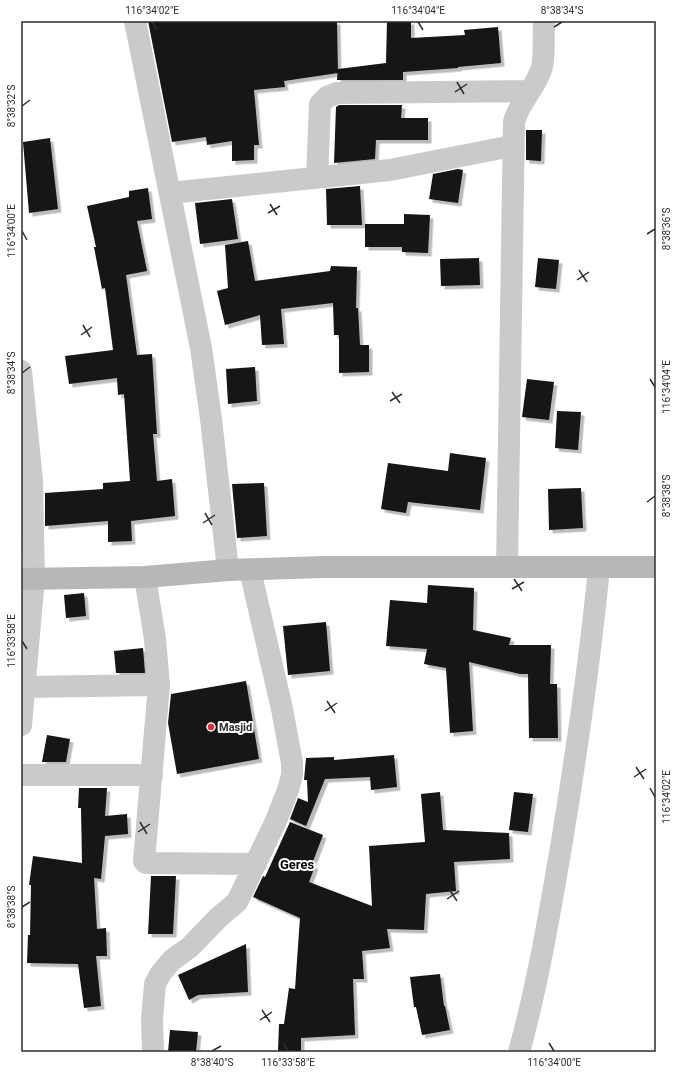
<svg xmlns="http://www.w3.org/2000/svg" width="677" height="1073" viewBox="0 0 677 1073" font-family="Roboto,sans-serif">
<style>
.building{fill:#141414;filter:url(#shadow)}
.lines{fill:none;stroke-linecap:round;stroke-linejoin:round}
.street{stroke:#cacaca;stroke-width:22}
.secondary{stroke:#b7b7b7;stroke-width:22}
.ticks{fill:none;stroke:#2d2d2d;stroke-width:1.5}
.poi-dot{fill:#eb2932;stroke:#fff;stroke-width:1.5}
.labels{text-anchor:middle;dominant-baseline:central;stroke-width:4;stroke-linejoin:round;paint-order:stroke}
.poi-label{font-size:11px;font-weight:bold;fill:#2d2d2d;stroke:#fff;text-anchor:start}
.quarter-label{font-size:13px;font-weight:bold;fill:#000;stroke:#fff}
.neatline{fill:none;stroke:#2d2d2d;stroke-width:1.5}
.ticks-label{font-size:10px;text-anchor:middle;fill:#2d2d2d}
</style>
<defs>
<filter id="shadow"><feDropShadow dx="3.5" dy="3.5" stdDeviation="0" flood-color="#0004"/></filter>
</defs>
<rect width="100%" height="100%" fill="#fff"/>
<path class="building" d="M 148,21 L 337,21 L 338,73 L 284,81 L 285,87 L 254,90 L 259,145 L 254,145 L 254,160 L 232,161 L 232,141 L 207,145 L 206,137 L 172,142 Z
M 387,21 L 411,21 L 411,38 L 465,35 L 464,30 L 498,27 L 501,63 L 458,67 L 458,68 L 403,72 L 403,80 L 337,80 L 338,69 L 386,63 Z
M 339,105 L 402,105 L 401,118 L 428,118 L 428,140 L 376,140 L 375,159 L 334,163 L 336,107 Z
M 526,130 L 542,130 L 541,161 L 526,160 Z
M 50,138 L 58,209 L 29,213 L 23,142 Z
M 458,169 L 463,170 L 458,203 L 429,199 L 433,174 Z
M 360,186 L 362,225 L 327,225 L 326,189 Z
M 148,188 L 152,219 L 137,221 L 147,271 L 126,275 L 137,355 L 152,354 L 157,434 L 153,434 L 157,481 L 172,479 L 175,516 L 131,521 L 132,541 L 108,542 L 108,521 L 45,526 L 45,493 L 103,489 L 103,483 L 130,481 L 124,394 L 118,395 L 117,378 L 69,384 L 65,356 L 113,350 L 105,288 L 102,289 L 94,247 L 96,247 L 87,206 L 129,197 L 129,191 Z
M 232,199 L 238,239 L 200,244 L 195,203 Z
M 404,214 L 430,215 L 428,253 L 402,252 L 402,247 L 365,247 L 365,224 L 404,224 Z
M 248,241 L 255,281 L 330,271 L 331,266 L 357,267 L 356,308 L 358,308 L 360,345 L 369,345 L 369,372 L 339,373 L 339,335 L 334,335 L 333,303 L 281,309 L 284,344 L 262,345 L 260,315 L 225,325 L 217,291 L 228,288 L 225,245 Z
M 479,258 L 480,285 L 441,286 L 440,259 Z
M 538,258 L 559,260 L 556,289 L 535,287 Z
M 255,367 L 257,401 L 228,404 L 226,369 Z
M 527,379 L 554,382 L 549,420 L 522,417 Z
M 557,411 L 581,412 L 578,450 L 555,448 Z
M 450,453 L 486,458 L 480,510 L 408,502 L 406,513 L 381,509 L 388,463 L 448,471 Z
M 264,483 L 267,536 L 237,538 L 232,484 Z
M 581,488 L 583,528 L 549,530 L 548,489 Z
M 428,585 L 474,588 L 473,630 L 511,638 L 509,645 L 551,645 L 550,684 L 557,684 L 558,738 L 529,738 L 528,674 L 520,674 L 469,662 L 473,731 L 450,733 L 446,668 L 424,664 L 427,649 L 386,646 L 390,600 L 427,603 Z
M 84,593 L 86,616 L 66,618 L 64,595 Z
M 326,622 L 330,671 L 288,675 L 283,626 Z
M 143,648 L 145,673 L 116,673 L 114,651 Z
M 246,681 L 259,759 L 177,774 L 168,723 L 171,694 Z
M 47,735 L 70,739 L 66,762 L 42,762 Z
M 394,755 L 397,787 L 371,790 L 370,777 L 325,779 L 306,826 L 290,819 L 298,798 L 308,802 L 307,780 L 304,780 L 306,758 L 334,757 L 334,760 Z
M 79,788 L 107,788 L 105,816 L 127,814 L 128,834 L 105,836 L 101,879 L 94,878 L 97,929 L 106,928 L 107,956 L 96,956 L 101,1006 L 84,1008 L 78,964 L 27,963 L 28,935 L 30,935 L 31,885 L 29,885 L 33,856 L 82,863 L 81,808 L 78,808 Z
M 440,792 L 443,830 L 509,833 L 510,859 L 454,862 L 456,891 L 426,894 L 424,930 L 387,929 L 390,948 L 362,951 L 364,979 L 353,979 L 355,1035 L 301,1038 L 301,1052 L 278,1052 L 279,1024 L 284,1024 L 289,988 L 295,989 L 300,918 L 253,897 L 263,876 L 265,877 L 290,822 L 323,835 L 312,864 L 315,866 L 309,882 L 372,906 L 369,846 L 425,842 L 421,794 Z
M 514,792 L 533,794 L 528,832 L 509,830 Z
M 151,876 L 176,876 L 173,934 L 148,934 Z
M 246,944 L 248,992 L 198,995 L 189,1000 L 178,975 Z
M 440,974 L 444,1006 L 445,1006 L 450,1030 L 422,1035 L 416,1007 L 414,1007 L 410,977 Z
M 170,1030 L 198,1032 L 196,1052 L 168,1052 Z"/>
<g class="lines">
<path class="street" d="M 135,21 L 201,348 L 211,419 L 228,570
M 317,178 L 320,104 L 327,97 L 337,93 L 530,91
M 170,193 L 390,170 L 512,146
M 21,371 L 32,481 L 34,578 L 21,725
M 507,567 L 514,122 C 519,102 536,88 542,67 C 545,54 543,35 544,21
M 145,577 L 155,639 L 159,685 L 144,861 L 146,863 L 256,864
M 24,687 L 159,685
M 21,775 L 152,775
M 153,1052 L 152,1019 L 155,984 L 161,973 L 172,960 L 190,947 L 219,917 L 237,902 L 275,823 L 288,790 L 292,775 L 292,763 L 282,709 L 250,570
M 519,1052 C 538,983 550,912 562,841 C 577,750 590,660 599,568"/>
<path class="secondary" d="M 21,579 L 145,577 L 228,570 L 322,567 L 656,567"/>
</g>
<path class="ticks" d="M 152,22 L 157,30M 418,22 L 423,30M 554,27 L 562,22M 457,82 L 464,94M 455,92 L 467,84M 22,106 L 30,100M 270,204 L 277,215M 268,213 L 280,206M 22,231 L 27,240M 647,234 L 655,229M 579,270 L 587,282M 577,280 L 589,272M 83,325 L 90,337M 81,335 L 92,327M 22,373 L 30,367M 650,379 L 655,387M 392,392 L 400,403M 390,401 L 402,394M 647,502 L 655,496M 205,513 L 212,525M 203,523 L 215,515M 514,579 L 522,591M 512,589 L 524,582M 22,641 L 27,649M 327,701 L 335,713M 325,711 L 337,703M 636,767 L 644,779M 634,777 L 646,769M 650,788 L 655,797M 140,822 L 147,834M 138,832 L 150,824M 449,889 L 457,901M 447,899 L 459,891M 22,907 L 30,902M 262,1010 L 270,1022M 260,1020 L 272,1012M 283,1043 L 288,1051M 549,1043 L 554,1051M 212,1051 L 221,1046"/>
<circle class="poi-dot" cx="211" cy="727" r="4"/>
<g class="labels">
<g class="poi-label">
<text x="219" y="727">Masjid</text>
</g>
<g class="quarter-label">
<text x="297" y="864">Geres</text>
</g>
</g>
<rect width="677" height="1073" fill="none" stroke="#ffffff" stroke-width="44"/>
<rect x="22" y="22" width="633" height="1029" class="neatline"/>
<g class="ticks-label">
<text x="152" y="14">116°34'02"E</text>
<text x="418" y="14">116°34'04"E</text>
<text x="562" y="14">8°38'34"S</text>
<text transform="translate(11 106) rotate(-90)" y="4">8°38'32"S</text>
<text transform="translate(666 229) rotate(-90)" y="4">8°38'36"S</text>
<text transform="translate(11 231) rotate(-90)" y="4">116°34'00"E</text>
<text transform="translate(11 373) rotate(-90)" y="4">8°38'34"S</text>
<text transform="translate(666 387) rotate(-90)" y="4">116°34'04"E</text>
<text transform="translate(666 496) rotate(-90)" y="4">8°38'38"S</text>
<text transform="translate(11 641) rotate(-90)" y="4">116°33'58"E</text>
<text transform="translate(666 797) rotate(-90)" y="4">116°34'02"E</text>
<text transform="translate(11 907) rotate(-90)" y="4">8°38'38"S</text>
<text x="212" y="1066">8°38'40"S</text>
<text x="288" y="1066">116°33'58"E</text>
<text x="554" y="1066">116°34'00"E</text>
</g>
</svg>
